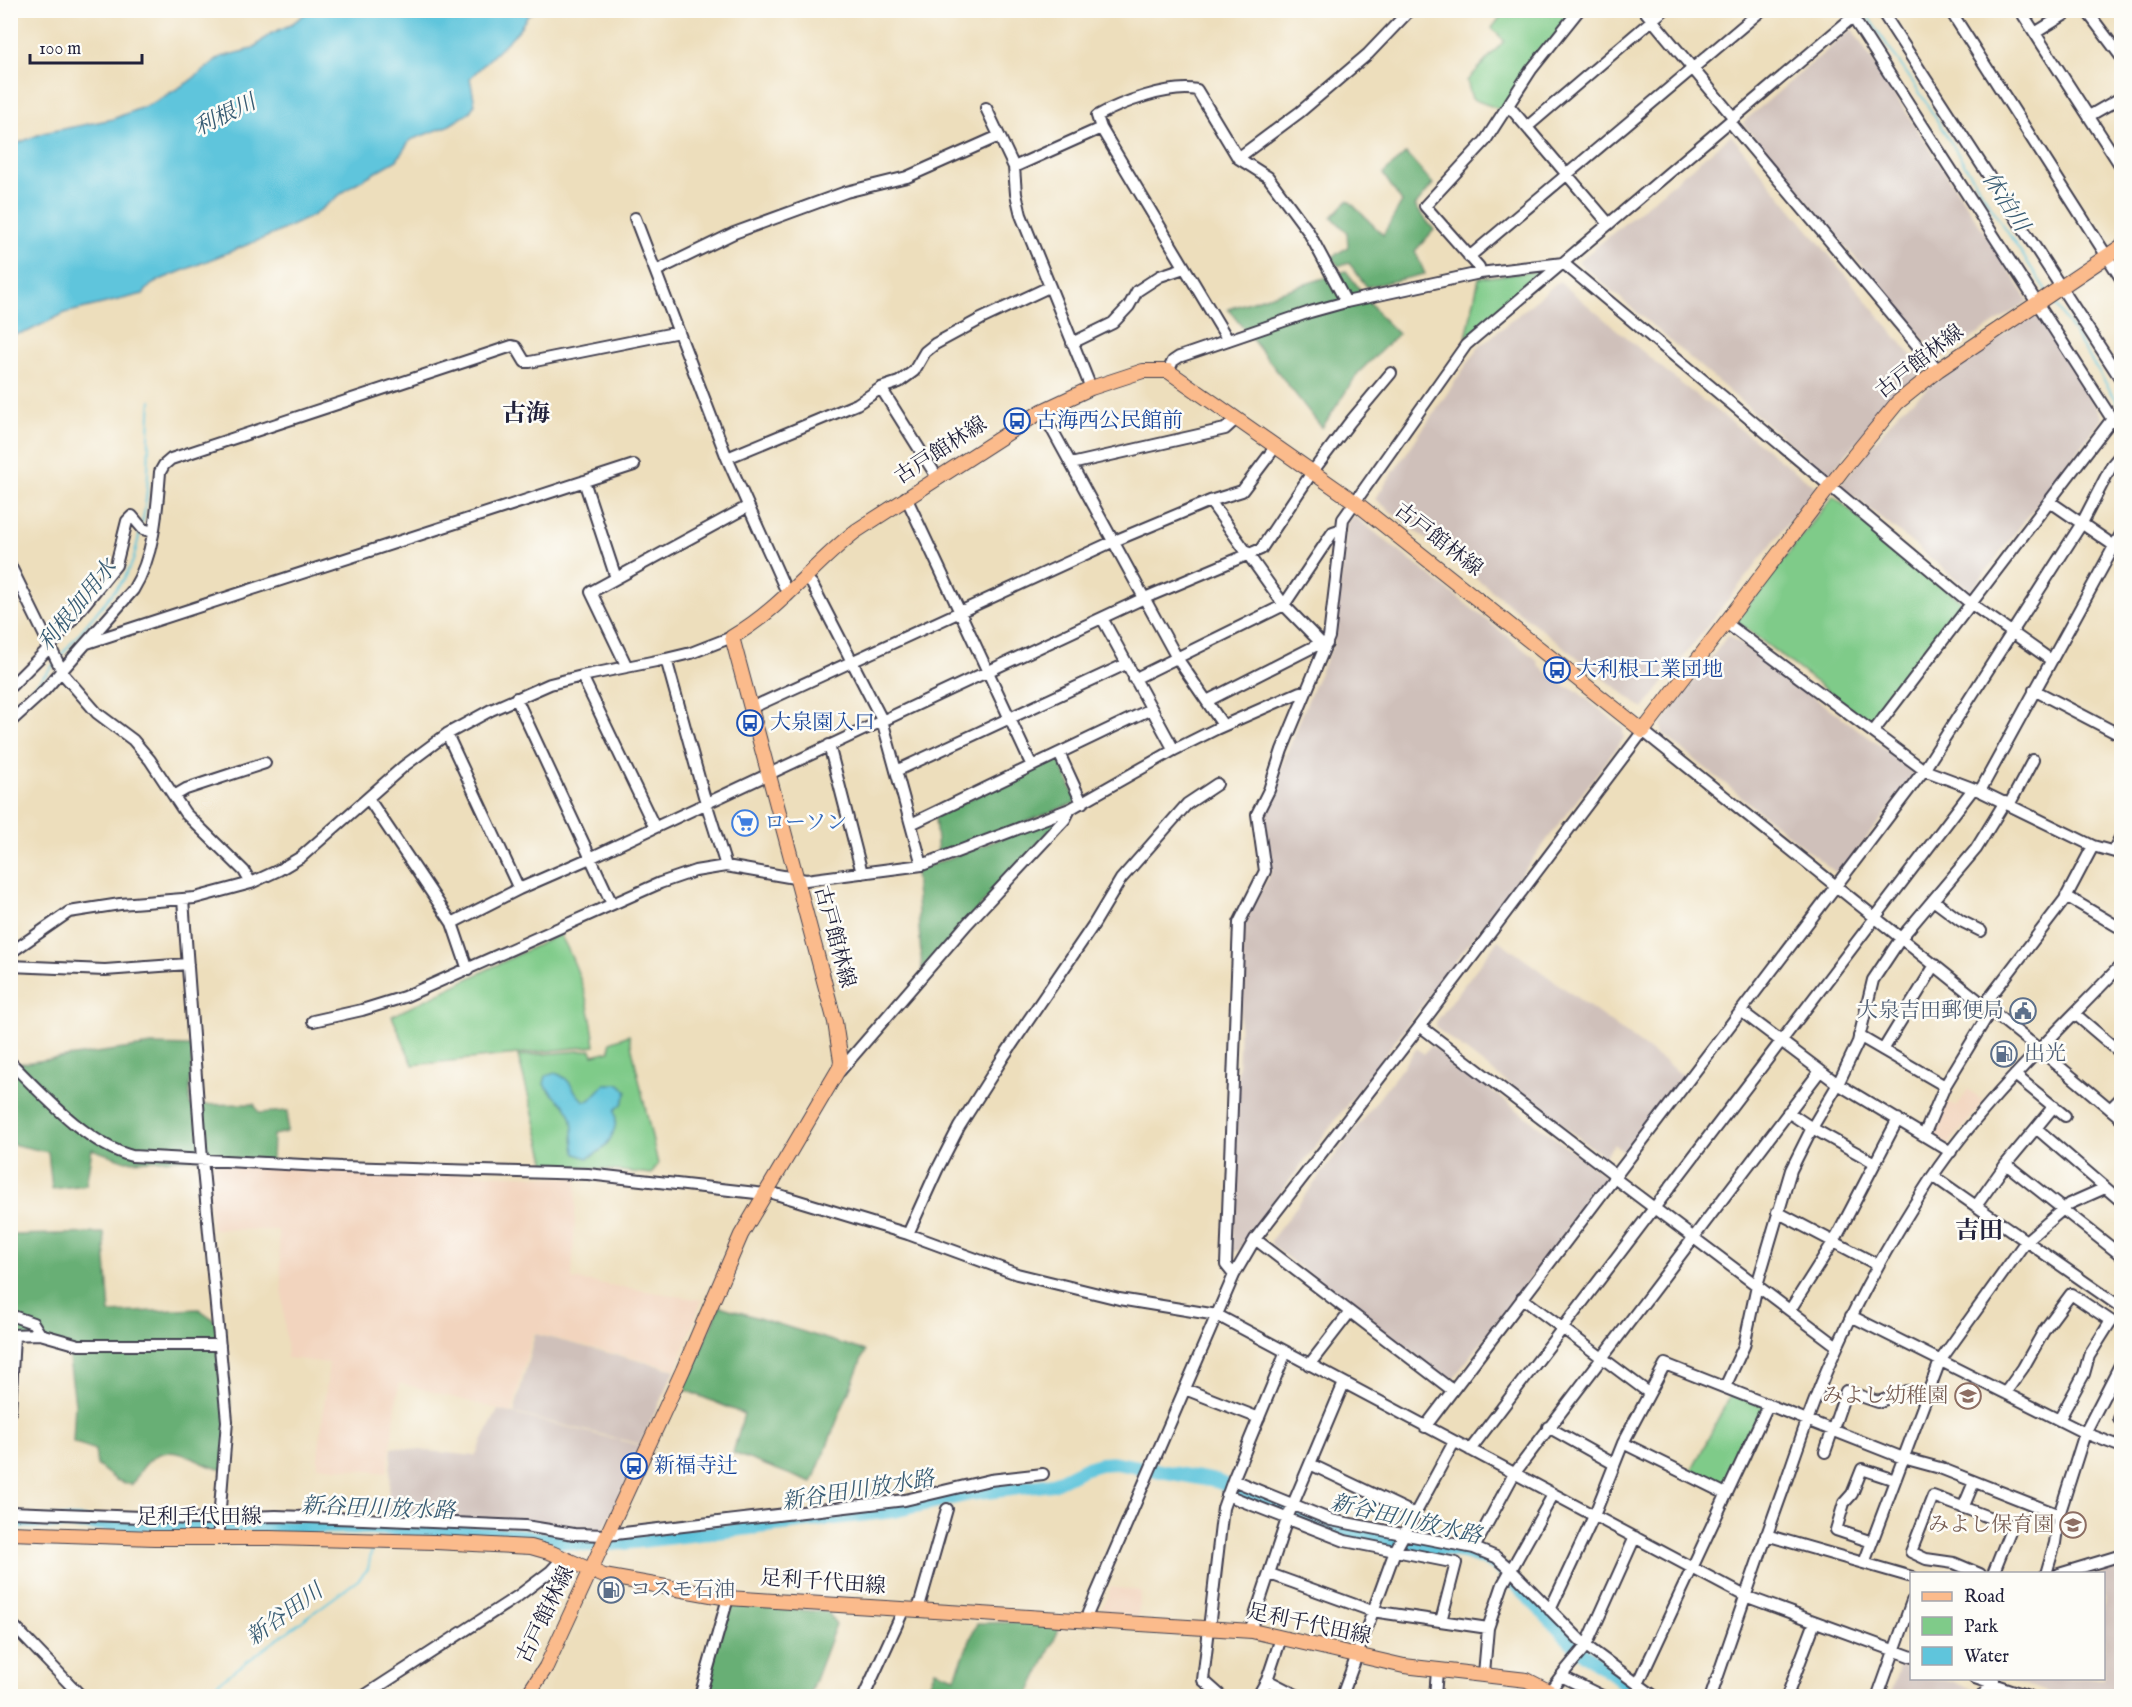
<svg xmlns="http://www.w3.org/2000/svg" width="2132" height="1707" viewBox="0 0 2132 1707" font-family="'IM FELL English','Noto Serif JP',serif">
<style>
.built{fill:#f2d4be}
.industrial{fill:#cfc0ba}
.green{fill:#7fcb89;stroke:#507662;stroke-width:1.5}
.forest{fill:#67af75;stroke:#446858;stroke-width:1.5}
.water{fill:#5fc5dc;stroke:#40748c;stroke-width:1.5}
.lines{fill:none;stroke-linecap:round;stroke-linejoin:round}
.stream{stroke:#5fc5dc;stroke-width:2}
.river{stroke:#5fc5dc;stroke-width:14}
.minor-casing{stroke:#403e4e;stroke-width:14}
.major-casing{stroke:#403e4e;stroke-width:16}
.minor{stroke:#fff;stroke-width:10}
.major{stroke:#fbbb8c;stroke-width:14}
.labels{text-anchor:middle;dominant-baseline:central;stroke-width:5;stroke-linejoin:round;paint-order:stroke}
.street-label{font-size:21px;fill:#22223b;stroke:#fdfcf7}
.transit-label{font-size:21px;fill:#164399;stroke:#fdfcf7;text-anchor:start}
.shop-label{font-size:21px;fill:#366cbe;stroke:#fdfcf7;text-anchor:start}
.service-label{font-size:21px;fill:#4e5e75;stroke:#fdfcf7;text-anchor:start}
.education-label{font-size:21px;fill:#785e54;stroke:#fdfcf7;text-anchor:end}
.water-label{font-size:22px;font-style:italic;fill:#375b73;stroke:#fdfcf7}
.quarter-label{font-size:24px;font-weight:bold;fill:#22223b;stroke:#fdfcf7}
</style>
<rect width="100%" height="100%" fill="#fdfcf7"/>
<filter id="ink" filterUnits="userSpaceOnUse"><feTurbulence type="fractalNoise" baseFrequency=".0167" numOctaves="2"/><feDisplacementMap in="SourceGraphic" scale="12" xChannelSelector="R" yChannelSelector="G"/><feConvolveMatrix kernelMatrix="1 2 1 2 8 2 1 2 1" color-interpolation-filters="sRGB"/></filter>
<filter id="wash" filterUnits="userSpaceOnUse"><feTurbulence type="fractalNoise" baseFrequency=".008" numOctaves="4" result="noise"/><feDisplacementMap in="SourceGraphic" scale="24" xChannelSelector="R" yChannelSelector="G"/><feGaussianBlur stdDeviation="1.35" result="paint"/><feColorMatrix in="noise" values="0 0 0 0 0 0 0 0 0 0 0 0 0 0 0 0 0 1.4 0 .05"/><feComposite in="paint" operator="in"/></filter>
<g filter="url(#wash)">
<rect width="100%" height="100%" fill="#eddebc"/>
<path class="built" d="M 1968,1089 L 1984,1102 L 1948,1145 L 1929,1135 L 1943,1101 L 1957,1107 Z
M 215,1162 L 577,1178 L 572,1279 L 702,1300 L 676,1369 L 533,1333 L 512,1413 L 399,1383 L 387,1473 L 317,1466 L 329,1363 L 287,1358 L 278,1230 L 212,1229 L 207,1171 Z
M 1111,1587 L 1141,1591 L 1137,1620 L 1106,1618 L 1101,1610 Z"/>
<path class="industrial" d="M 1852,29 L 2029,301 L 1940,359 L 1742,123 Z
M 1731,135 L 1925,372 L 1894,398 L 1828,476 L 1578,262 Z
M 1559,281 L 1679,382 L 1816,487 L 1643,709 L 1375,499 L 1478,348 Z
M 2036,312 L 2103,418 L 1971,591 L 1840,485 L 1899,412 L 1942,377 Z
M 1354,516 L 1536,659 L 1540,667 L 1565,686 L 1574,689 L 1623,728 L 1624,738 L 1251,1232 L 1239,1251 L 1232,1251 L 1243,926 L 1271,872 L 1261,818 L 1314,685 L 1333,645 L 1347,522 Z
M 1728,635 L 1917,772 L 1841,872 L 1835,872 L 1663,734 L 1661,725 Z
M 1498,940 L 1684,1076 L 1625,1153 L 1614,1144 L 1604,1157 L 1436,1028 L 1436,1022 Z
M 1431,1045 L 1604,1175 L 1604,1182 L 1453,1379 L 1447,1380 L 1271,1245 L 1271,1240 L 1417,1048 L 1424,1054 Z
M 535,1334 L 675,1370 L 640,1444 L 514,1413 Z
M 498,1410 L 643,1446 L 602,1532 L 387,1516 L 392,1447 L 475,1456 Z
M 2121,1567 L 2121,1696 L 2059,1696 L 2007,1679 L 2104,1678 L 2104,1574 L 2097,1573 Z
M 1900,1665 L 1911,1669 L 1912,1678 L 1941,1679 L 1975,1689 L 1971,1696 L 1889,1696 Z"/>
<path class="green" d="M 1505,11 L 1580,11 L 1528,64 L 1504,111 L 1472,99 L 1467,81 L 1504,41 L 1492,28 Z
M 1556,269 L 1466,338 L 1479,278 Z
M 1833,496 L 1965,604 L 1872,725 L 1736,621 Z
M 560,934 C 579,968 591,1007 595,1046 L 413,1065 L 392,1016 Z
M 629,1035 L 658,1164 L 652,1174 L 546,1164 L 518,1056 L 591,1050 L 593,1055 L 610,1051 L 610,1042 Z
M 1733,1390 L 1768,1405 L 1726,1494 L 1689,1476 Z"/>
<path class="forest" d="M 1406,153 L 1433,184 L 1415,206 L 1434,230 L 1415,251 L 1425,274 L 1367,287 L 1349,263 L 1338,266 L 1332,257 L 1348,247 L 1347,232 L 1332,217 L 1348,200 L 1383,235 L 1402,202 L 1383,174 Z
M 1346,271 L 1381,317 L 1398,334 L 1358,373 L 1322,428 L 1228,309 Z
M 1057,754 L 1077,802 L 938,856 L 935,817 Z
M 1064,815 L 922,970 L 915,871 Z
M 152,1045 L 193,1046 L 190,1088 L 190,1105 L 254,1104 L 259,1113 L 288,1111 L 287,1132 L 273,1135 L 272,1161 L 214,1158 L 126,1161 L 92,1149 L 86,1185 L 52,1189 L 48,1152 L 11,1144 L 10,1065 Z
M 104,1233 L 110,1313 L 199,1309 L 225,1328 L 234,1453 L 233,1463 L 227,1471 C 210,1468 202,1462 187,1456 C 158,1444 144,1462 132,1485 L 116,1480 L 97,1465 L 95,1450 L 73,1442 L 75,1403 L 67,1345 L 11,1336 L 10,1235 Z
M 720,1306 L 865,1351 L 812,1483 L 733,1453 L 744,1414 L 683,1389 Z
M 732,1605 L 828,1612 L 836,1624 L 809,1696 L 699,1696 L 726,1607 Z
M 1063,1621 L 1028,1696 L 925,1696 L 935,1670 L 955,1677 L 977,1623 Z"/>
<path class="water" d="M 309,11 L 534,11 L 527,17 L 518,31 L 470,78 L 475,104 L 469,113 L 448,126 L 410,140 L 397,160 L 353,185 L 312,216 L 274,234 L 162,279 L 151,285 L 143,294 L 65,313 L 27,332 L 11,335 L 11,146 L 43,133 L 113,119 L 153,103 L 187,83 L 221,57 L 252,49 L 270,34 L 290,25 Z
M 555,1073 C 574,1079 571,1093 585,1101 L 590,1100 L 605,1084 L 620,1084 L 627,1092 L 622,1104 L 615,1110 C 619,1131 607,1151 587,1158 L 576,1154 C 571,1142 575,1129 571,1116 C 566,1102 551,1096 544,1084 L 546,1076 Z"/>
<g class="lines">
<path class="stream" d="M 1864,11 L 1916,87 L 2002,224 L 2046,290
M 2053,300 L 2122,409
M 142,523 C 151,484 147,441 151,401
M 59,658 L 124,579 L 133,561 L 140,532
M 10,710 L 29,693 L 55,663
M 200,1696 L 358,1580 L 368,1569 L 372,1548"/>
<path class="river" d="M 10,1521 L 225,1528 L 345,1527 L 517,1535 L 590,1545 L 624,1543 L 894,1511 L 970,1494 L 1053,1484 L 1083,1469 L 1100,1464 L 1116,1463 L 1216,1481 L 1339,1529 L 1383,1540 L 1463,1552 L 1482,1558 L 1500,1568 L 1578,1649 L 1642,1696"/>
</g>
</g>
<g filter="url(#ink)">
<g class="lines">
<g class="minor-casing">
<path id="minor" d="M 1644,10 L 1734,118
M 1848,10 L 2112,419 L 2122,428
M 1881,10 L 2122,381
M 1950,10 L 2122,280
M 2020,10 L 2122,168
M 2086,10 L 2122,58
M 2035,33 L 2072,10
M 1508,105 L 1609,224
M 986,108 L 1014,167 L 1016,194 L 1021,215 L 1091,388
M 2089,116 L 2122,97
M 1730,122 L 1938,370
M 1527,127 L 1664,10
M 1238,158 L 1300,112 L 1368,54 L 1410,10
M 1014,167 L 1101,128
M 635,218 L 727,458 L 788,595
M 1469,257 L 1762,10
M 656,271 L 734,233 L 846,192 L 907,177 L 999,136
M 1480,273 L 1479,267 L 1425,206 L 1485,141 L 1531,70 L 1579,10
M 1228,340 L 1101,128 L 1097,116 C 1122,102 1169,85 1197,90 L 1238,158 L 1268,177 L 1308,231 L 1346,302
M 1072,343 L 1113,323 L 1129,306 L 1137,291 L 1160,276 L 1184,268
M 1168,371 L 1173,361 L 1179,357 L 1310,312 L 1346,302 L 1480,273 L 1563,263 L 1970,603 L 2051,660
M 881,388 L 937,477
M 1042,411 L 1177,658 L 1223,725
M 727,458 L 857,404 L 881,388 L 899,382 L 914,371 L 925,352 L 935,344 L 981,319 L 1049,287
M 1071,464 L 1225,429 L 1236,419
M 584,481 L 616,578
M 906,497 L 1032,766
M 1210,501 L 1284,605 L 1321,643
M 2049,501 L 2113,545
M 10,565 L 64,675 L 97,713 L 133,740 L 150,760 L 185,813 L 244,871 L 251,883
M 805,578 L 812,584 L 882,720 L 922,865
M 1102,618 L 1174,750
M 1726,623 L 1924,770 L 1980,791 L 2093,846 L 2122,854
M 87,643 L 634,465
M 666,659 L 704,796 L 726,866
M 627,667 L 591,592 L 747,507
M 582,676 L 654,826
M 1134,679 L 1284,605 L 1333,532 L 1342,529
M 10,687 L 50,647 L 116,565 L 127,521 L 132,516 L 143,529 L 153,532
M 2034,690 L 2122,736
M 516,698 L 612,904
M 1207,701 L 1321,643 L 1327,644
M 751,708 L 1112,542 L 1210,501 L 1242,491 L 1276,446
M 10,722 L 43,692 L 133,590 C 154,556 157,512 160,472 L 164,465 L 171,459 L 512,346 L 516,347 L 525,362 L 530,362 L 679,332
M 1873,732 L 2112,419
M 447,734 L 519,889
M 829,745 L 862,873
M 1059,753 L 1082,803
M 896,771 L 1126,664
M 1980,791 L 2122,532
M 174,796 L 186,789 L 265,763
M 368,798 L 452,923 L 468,970
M 2009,805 L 2033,760
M 911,824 L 1151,709
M 2113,851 L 2122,834
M 2066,896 L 2122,929
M 183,899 L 202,1159 L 227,1421 L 219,1520 L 219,1539
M 1933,900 L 1961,921 L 1981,931
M 452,923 L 519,889 L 590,858 L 1140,600 L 1261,549 L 1313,471 L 1350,422 L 1391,373
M 10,953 L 69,912 L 120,904 L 195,898 L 251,883 L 279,870 L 301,857 L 404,766 L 447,734 L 491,710 L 550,684 L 582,676 L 666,659 L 691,653 L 732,637
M 10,966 L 105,970 L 188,964
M 1984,1005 L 2065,899 L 2093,846
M 1741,1011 L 1838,1084 L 1951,1152
M 2075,1014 L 2122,1054
M 313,1021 L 362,1010 L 404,997 L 660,883 L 695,871 L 726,866 L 806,880 L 922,865 L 1070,809 L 1174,750 L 1216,729 L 1300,692 L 1306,692
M 1420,1026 L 1615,1175
M 1859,1036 L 1945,1086
M 1883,1050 L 1935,965
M 10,1062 C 43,1095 87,1144 132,1156 L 341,1167 L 588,1174 L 765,1194
M 840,1071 L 967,924 L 1065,819 L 1070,809
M 2015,1075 L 2065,1116
M 2110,1109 L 2122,1097
M 1788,1112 L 1812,1128 L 1875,1163
M 2036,1128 L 2054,1106
M 1924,1135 L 1945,1086 L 1991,1010
M 2006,1164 L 2122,1256
M 1933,1176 L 2122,1308
M 1613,1177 L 1837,1346
M 766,1191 L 908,1234 L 1017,1274 L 1119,1299 L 1217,1315 L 1745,1596 L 1912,1657
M 1976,1206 L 2006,1164 L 2036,1128 L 2122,1202
M 1777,1212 L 1878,1265
M 908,1234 L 937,1170 L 959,1127 L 1004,1056 L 1094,924 L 1121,879 L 1187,804 L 1217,784
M 1255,1239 L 1452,1390
M 1234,1275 L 1226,1265 L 1239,923 L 1265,871 L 1257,814 L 1269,790 L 1282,750 L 1329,637 L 1343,519 L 1466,345 L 1861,10
M 1522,1298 L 1649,1393
M 1790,1310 L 1837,1236 L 1898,1119
M 10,1315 L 33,1323 L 40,1334
M 1851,1316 L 2085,1433 L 2122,1447
M 10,1335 L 40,1334 L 79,1345 L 220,1345
M 1309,1365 L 1350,1312
M 1725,1387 L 1744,1346 L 1757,1285 L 1791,1170 L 1812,1128 L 1838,1084 L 1858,1042 L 1873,980 L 1901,938 L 1976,849 L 2005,802
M 1185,1389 L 1259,1418
M 2005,1393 L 2023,1368 L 2045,1329 L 2071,1294 L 2111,1321 L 2089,1356 L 2084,1374 L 2059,1420
M 10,1412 L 14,1335
M 2122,1413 L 2119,1419 L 2122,1420
M 1425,1427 L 1924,770 L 2082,523 L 2112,465 L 2122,453
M 1548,1427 L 1614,1464
M 1623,1443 L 1726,1494
M 1470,1450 L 1973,789
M 1825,1452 L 1846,1391 L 1878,1402 L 1907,1391 L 1925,1399
M 1310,1464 L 1415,1514
M 1233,1480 L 1331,1520 L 1474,1548 L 1496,1557 L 1510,1569 L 1586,1646 L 1654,1696
M 1227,1495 L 1345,1541 L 1456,1563 L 1441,1621
M 1963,1508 L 1974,1482
M 10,1512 L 193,1519 L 276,1516 L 363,1519 L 525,1526 L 574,1534 L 607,1535 L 905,1500 L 990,1480 L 1043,1474
M 1766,1535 L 1912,1577
M 1872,1542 L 1836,1530 L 1844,1503 L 1852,1494 L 1862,1469 L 1895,1480
M 1474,1548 L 1514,1474 L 1820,1071
M 1864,1563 L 1940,1361 L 2026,1241 L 2069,1204 L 2105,1188
M 1270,1574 L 1372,1611 L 1488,1628
M 1980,1574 L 1954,1563 L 1926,1559 L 1911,1552 L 1933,1496 L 2012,1526 L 1993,1574
M 2046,1574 L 2055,1543 L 2059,1515 L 2085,1433 L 2122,1361
M 2059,1574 L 2122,1555
M 918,1610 L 947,1509
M 1550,1610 L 1594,1516 L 1623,1443 L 1665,1364 L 1903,1458 L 1940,1468 L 2059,1515
M 1087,1620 L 1088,1613 L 1234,1275 L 1255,1239 L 1420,1026 L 1643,731 L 2040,1050 L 2122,1119
M 10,1622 L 81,1696
M 1252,1631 L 1252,1625 L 1288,1516 L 1344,1383
M 1484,1674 L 1488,1628 L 1503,1584 L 1553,1495
M 1561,1676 L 1586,1646 L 1635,1537
M 1975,1678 L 2028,1696
M 1267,1680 L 1298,1696
M 1638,1684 L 1768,1405
M 364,1696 L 518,1596 L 551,1571 L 563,1558
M 700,1696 L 728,1598
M 864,1696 L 904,1609
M 1221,1696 L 1203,1680 L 1223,1508 L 1233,1480 L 1286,1352
M 1258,1696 L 1267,1680 L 1281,1638
M 1342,1696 L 1395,1551 L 1454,1442
M 1435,1696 L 1437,1671
M 1546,1696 L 1561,1676 L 1602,1696
M 1711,1696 C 1735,1626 1759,1556 1784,1487 C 1801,1438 1817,1389 1839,1343 C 1865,1285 1897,1230 1932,1177 C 1985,1099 2057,1033 2122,964
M 1787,1696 L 1815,1622
M 1878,1696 L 1912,1601
M 1982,1696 L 1994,1680"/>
</g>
<g class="major-casing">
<path id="major" d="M 10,1533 L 154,1538 L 270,1538 L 435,1542 L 531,1547 L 552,1553 L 604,1576 L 728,1598 L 1252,1631 L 1404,1666 L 1527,1680 L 1558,1696
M 527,1696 L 546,1667 L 606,1537 L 683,1370 L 741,1235 L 840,1067 L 841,1061 L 835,1022 L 732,637 C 782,608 812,565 856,531 L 1042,411 L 1091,388 L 1143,371 L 1168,371 L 1355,502 L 1643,731 L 1843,469 L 1897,403 L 1938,370 L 2122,246"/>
</g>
<use href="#minor" class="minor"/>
<use href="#major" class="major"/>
</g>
</g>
<defs>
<g id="bus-ring" transform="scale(1.35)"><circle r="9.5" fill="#fdfcf7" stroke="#1a4fb4" stroke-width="1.5"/><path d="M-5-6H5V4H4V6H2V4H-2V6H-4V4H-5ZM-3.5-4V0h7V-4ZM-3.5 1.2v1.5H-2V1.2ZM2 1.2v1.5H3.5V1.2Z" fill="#1a4fb4"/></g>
<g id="supermarket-ring" transform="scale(1.35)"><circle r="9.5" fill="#fdfcf7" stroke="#3f7fe0" stroke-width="1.5"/><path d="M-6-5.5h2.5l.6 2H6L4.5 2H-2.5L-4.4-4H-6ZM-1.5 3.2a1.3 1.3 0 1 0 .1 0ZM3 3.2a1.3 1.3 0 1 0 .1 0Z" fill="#3f7fe0"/></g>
<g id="civic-ring" transform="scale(1.35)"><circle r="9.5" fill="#fdfcf7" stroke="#5c6f8a" stroke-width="1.5"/><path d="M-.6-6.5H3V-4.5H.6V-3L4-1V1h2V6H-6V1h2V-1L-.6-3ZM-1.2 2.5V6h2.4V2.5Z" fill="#5c6f8a"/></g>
<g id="fuel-ring" transform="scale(1.35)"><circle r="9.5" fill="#fdfcf7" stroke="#5c6f8a" stroke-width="1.5"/><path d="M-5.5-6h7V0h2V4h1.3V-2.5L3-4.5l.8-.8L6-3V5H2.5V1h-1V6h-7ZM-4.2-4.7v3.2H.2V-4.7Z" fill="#5c6f8a"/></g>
<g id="school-ring" transform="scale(1.35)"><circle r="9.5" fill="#fdfcf7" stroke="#8d6e63" stroke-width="1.5"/><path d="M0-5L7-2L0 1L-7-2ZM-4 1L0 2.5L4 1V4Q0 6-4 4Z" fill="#8d6e63"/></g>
</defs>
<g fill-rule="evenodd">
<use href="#bus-ring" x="1017" y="421"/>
<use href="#bus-ring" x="1557" y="670"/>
<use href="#bus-ring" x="750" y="723"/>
<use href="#supermarket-ring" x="745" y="823"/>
<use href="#civic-ring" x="2023" y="1011"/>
<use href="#fuel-ring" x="2004" y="1054"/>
<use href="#school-ring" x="1968" y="1396"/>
<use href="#bus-ring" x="634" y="1466"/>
<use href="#school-ring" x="2073" y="1525"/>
<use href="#fuel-ring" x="611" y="1590"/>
</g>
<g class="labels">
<g class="street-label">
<text transform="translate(1920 362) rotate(-38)">古戸館林線</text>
<text transform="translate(941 451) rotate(-33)">古戸館林線</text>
<text transform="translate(1438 540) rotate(38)">古戸館林線</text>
<text transform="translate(834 937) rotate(75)">古戸館林線</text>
<text x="199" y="1517">足利千代田線</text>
<text transform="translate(823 1583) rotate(4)">足利千代田線</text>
<text transform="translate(546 1615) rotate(-64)">古戸館林線</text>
<text transform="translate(1309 1625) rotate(12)">足利千代田線</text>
</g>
<g class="transit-label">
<text x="1036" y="421">古海西公民館前</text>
<text x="1576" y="670">大利根工業団地</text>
<text x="770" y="723">大泉園入口</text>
<text x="654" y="1466">新福寺辻</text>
</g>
<g class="shop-label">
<text x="764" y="823">ローソン</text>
</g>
<g class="service-label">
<text x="2004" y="1011" text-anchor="end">大泉吉田郵便局</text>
<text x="2024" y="1054">出光</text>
<text x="630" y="1590">コスモ石油</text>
</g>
<g class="education-label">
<text x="1948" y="1396">みよし幼稚園</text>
<text x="2054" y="1525">みよし保育園</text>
</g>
<g class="water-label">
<text transform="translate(225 116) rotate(-26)">利根川</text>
<text transform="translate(2005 202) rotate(57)">休泊川</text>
<text transform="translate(78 606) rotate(-51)">利根加用水</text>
<text transform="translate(858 1491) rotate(-9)">新谷田川放水路</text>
<text transform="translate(378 1509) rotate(2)">新谷田川放水路</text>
<text transform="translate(1406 1520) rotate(13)">新谷田川放水路</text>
<text transform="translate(285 1615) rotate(-36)">新谷田川</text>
</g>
<g class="quarter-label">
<text x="526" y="414">古海</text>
<text x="1979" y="1231">吉田</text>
</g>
</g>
<rect width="2132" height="1707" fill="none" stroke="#fdfcf7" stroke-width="36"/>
<rect x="1910" y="1572" width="195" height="108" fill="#fdfcf7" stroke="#a5a5ac" stroke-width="1.5"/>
<rect x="1922" y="1592" width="30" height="9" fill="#fbbb8c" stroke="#a5a5ac" stroke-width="1.5"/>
<text x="1964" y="1602" font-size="18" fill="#22223b">Road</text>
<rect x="1922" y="1617" width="30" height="18" fill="#7fcb89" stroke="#a5a5ac" stroke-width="1.5"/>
<text x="1964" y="1632" font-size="18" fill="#22223b">Park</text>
<rect x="1922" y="1647" width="30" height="18" fill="#5fc5dc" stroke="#a5a5ac" stroke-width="1.5"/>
<text x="1964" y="1662" font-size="18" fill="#22223b">Water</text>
<path d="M30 54v9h112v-9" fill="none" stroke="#22223b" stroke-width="3"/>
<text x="39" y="54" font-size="18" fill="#22223b" stroke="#fdfcf7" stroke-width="4.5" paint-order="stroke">100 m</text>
</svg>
